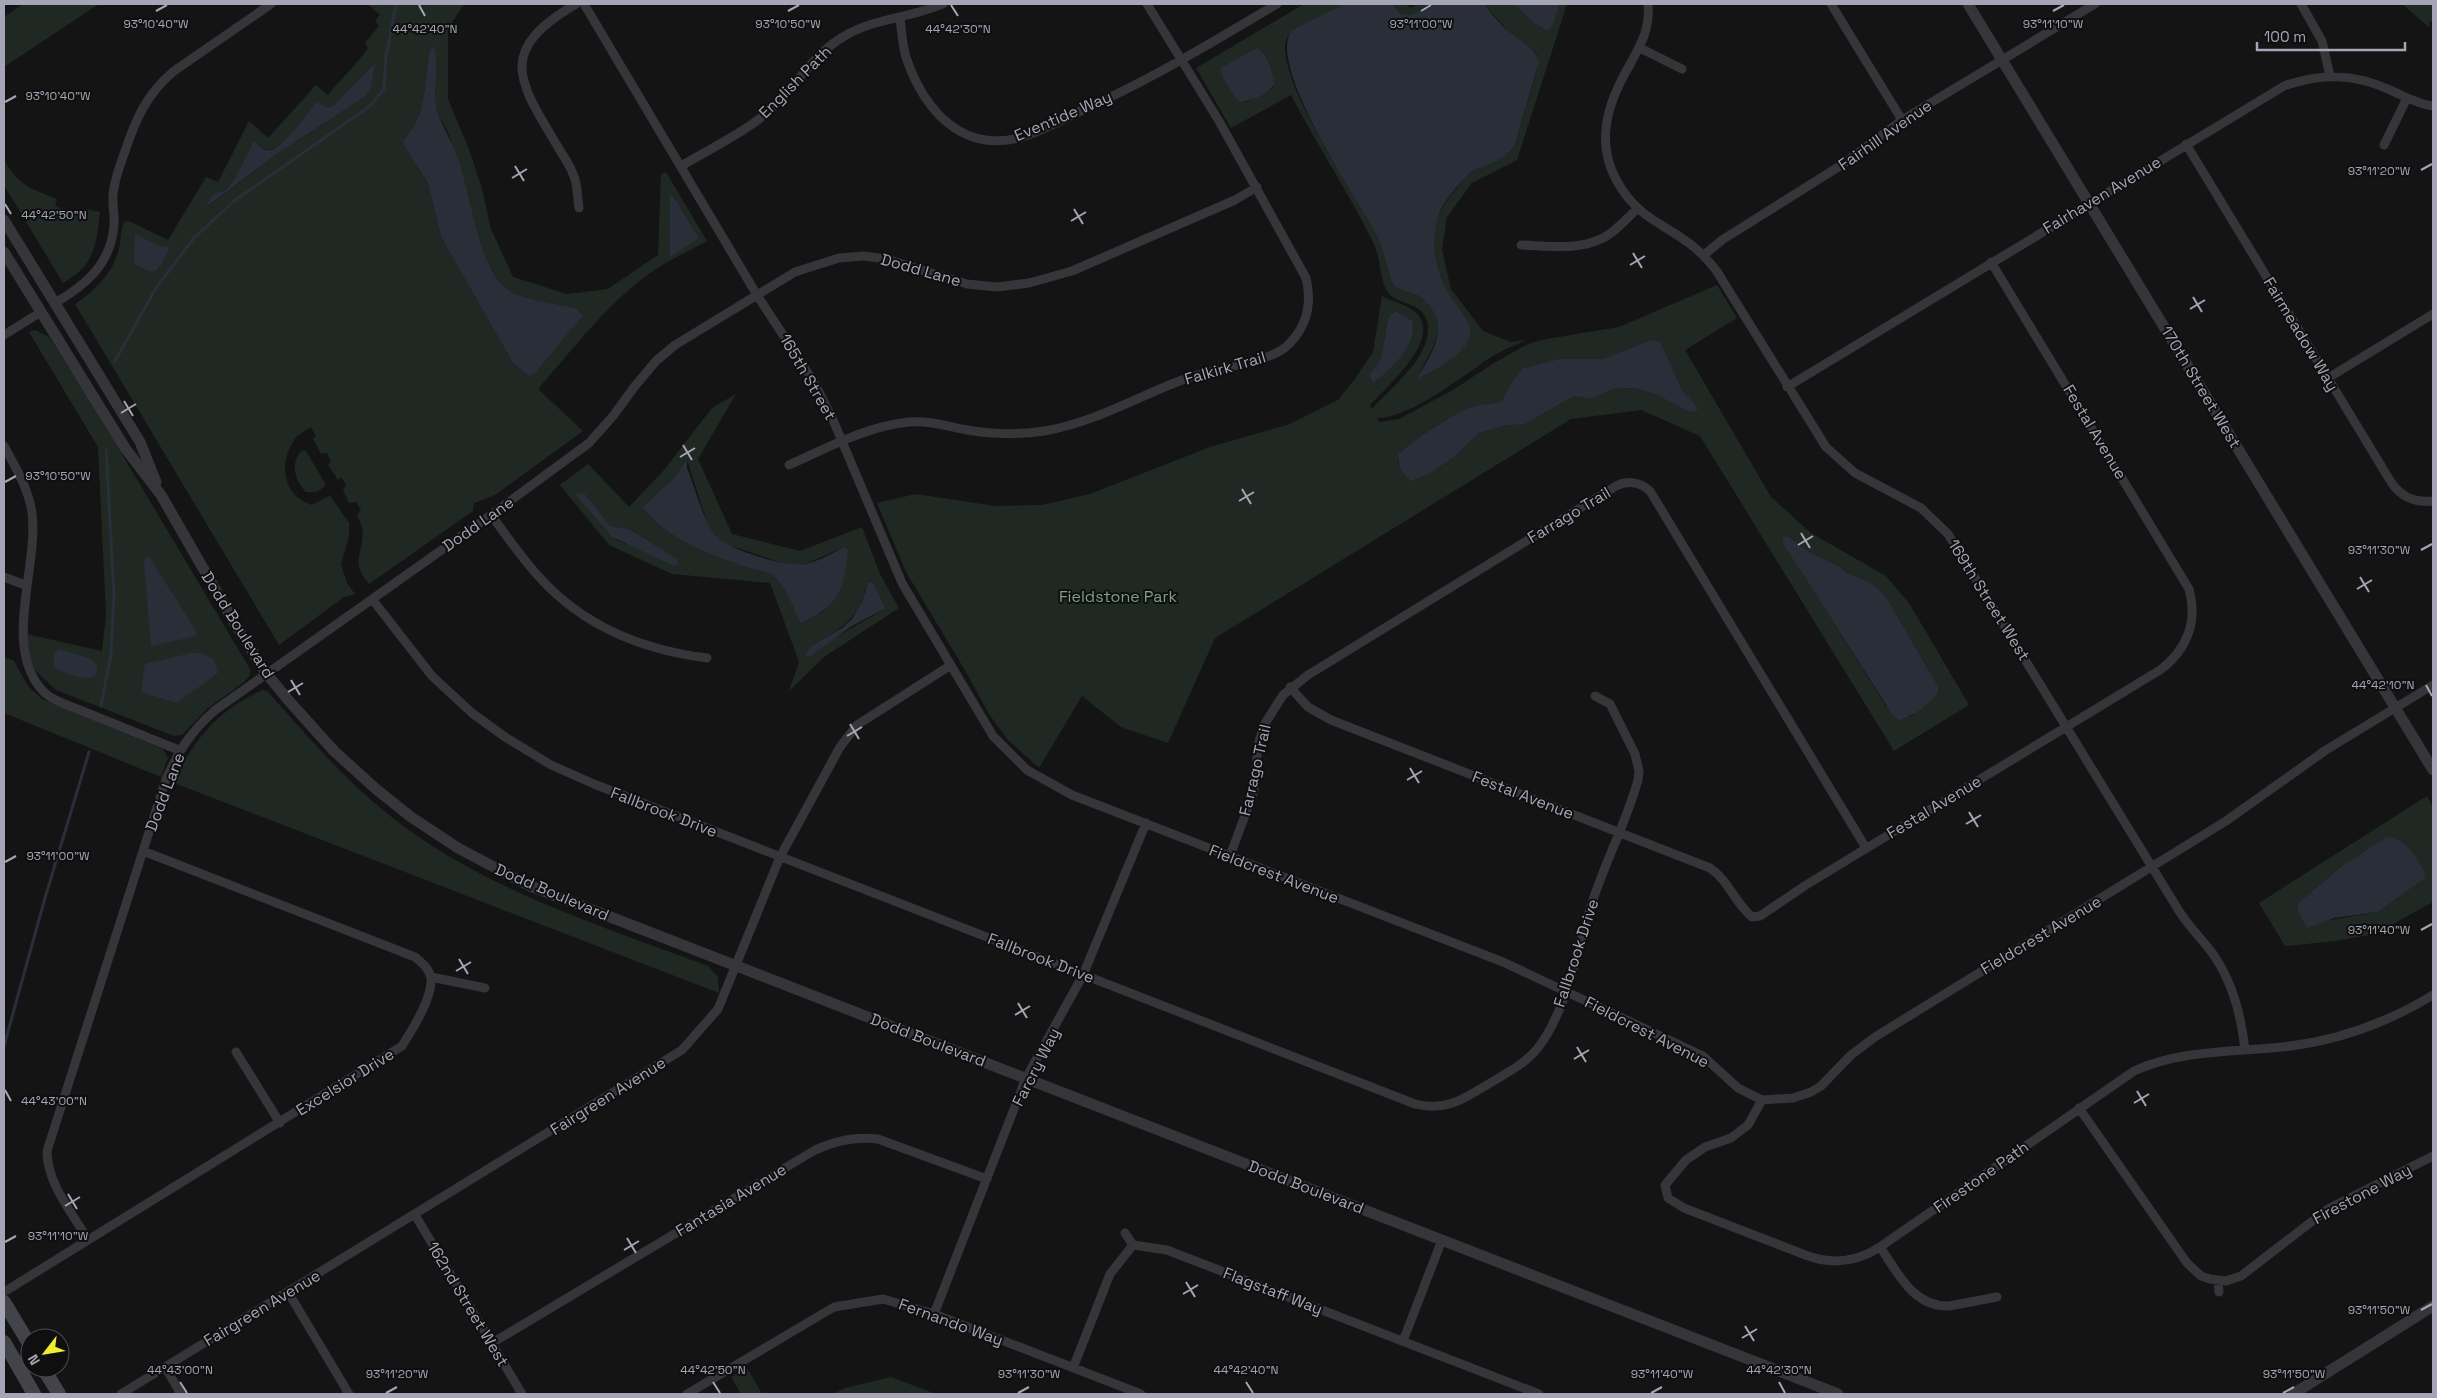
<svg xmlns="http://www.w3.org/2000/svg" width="2437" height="1398" viewBox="0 0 2437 1398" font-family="'Space Grotesk',sans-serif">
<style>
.green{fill:#202824;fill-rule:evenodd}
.water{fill:#2a2e39}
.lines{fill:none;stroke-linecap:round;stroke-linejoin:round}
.stream{stroke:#2a2e39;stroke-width:3}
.minor{stroke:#35353a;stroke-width:9}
.tertiary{stroke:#35353a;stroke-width:11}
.secondary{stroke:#43434a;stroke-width:14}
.ticks{fill:none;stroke:#a5a5b5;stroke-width:2}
.labels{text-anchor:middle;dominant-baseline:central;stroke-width:4;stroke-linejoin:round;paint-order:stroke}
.street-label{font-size:16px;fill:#a5a5b5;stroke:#0f0f10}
.park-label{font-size:16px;fill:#7ca08a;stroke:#0f0f10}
.ticks-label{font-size:12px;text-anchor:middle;fill:#a5a5b5;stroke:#0f0f10;stroke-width:4;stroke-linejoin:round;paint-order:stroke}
</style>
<rect width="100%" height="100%" fill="#141415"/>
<path class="green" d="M 23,4 L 99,4 L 4,67 L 4,17 Z
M 368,4 L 383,4 L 386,6 L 387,4 L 464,4 L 448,29 L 448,99 L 470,152 L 482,189 L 491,229 L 513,277 L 567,294 L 608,289 L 658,255 L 661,174 L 666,172 L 707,241 C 687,252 665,262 647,275 C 605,307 572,350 538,389 L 583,431 L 495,495 L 474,503 L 473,511 L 369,584 C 366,580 362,575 360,570 C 354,549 371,542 357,515 L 361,510 L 356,502 L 349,503 L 343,490 L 346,485 L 341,477 L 338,480 L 328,465 L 331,461 L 327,453 L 321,454 L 313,439 L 316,436 L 311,427 C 305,431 296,435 293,442 C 278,465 284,497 312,505 L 329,496 L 331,497 L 349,523 L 349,536 L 341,564 L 347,583 L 355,594 L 344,597 L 279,645 L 75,304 C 95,291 113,273 119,249 C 121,240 120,231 124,222 L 129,221 L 168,240 L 206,177 L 218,182 L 249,121 L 268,138 L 316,85 L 328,95 C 341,79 356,65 368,48 L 365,43 L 379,26 L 375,21 L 380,15 ZM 432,47 C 441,61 432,92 437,110 C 440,120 447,128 450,138 C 463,172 479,274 510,291 C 523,299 559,304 576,308 L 583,314 L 535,372 L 529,376 L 513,363 L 441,237 L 428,183 L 404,146 L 403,140 C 426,118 425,82 429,52 ZM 374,64 L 364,96 L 277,154 L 207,207 L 213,194 L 226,190 L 235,178 L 254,142 C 259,146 264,151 272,149 C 285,146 307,113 317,103 L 327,108 L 333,106 Z
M 1304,4 L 1344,4 L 1292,30 C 1288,36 1285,40 1285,47 C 1285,94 1352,187 1375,232 C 1383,248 1387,266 1392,283 C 1399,293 1409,291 1419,296 C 1424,298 1427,303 1430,307 C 1450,331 1426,356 1418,378 L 1450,360 L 1466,321 C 1440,282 1416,242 1449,198 C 1456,189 1462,179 1472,172 C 1488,161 1504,163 1515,144 L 1538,67 L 1537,55 L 1508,31 L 1484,4 L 1567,4 L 1517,160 L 1472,183 L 1447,217 L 1442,250 L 1451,289 L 1483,331 L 1511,342 L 1526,340 C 1514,346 1500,351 1488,359 C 1462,377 1408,419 1377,418 L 1379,422 L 1399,419 L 1453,390 L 1494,363 L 1526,345 L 1541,340 L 1619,327 L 1717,285 L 1737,318 L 1685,350 L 1771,497 L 1811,533 L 1886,576 L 1909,603 L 1969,705 L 1894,751 L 1700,436 L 1641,410 L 1571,419 L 1215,638 L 1168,743 L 1121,727 L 1082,696 L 1039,768 L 1007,739 L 989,714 L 966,672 L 906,572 L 877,503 L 916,494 L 995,506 L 1042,505 L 1090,494 L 1210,447 L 1290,424 L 1338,400 L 1354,380 L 1373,352 L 1382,296 C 1393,302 1412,306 1419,316 C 1439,342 1385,388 1370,405 L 1372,409 C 1391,387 1429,360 1428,327 C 1426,300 1397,307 1387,291 C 1379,277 1381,259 1374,244 C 1349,193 1317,145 1291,95 L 1231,128 L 1196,68 ZM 1256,48 L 1266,57 L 1275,84 L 1272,89 L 1246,102 L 1220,68 ZM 1396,311 L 1413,321 C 1417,348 1391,368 1373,384 L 1369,375 L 1381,358 L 1388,319 L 1390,314 ZM 1651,340 L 1660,341 L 1682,390 L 1697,408 L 1689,412 L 1655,394 L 1634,388 L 1613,389 L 1592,399 L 1574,396 L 1525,424 L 1503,426 L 1479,433 L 1454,457 L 1432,472 L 1398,463 L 1398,454 C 1413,442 1454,413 1471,407 C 1480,404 1492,404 1502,401 L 1508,388 L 1524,368 L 1559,359 L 1602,359 ZM 1789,537 C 1804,550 1819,557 1837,565 C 1841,568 1845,572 1850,574 C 1865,580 1875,584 1886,597 L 1938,686 L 1938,693 L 1910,717 L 1886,706 L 1801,571 Z
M 1392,4 L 1407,4 L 1410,8 L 1418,4 L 1433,4 L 1411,15 L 1401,14 Z
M 2402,4 L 2433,4 L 2433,22 L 2429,21 L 2430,28 Z
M 4,160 C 21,188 29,187 57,199 L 55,206 L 82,216 L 85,209 L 100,212 C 96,246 95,265 63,283 L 4,185 Z
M 35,330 L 49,337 L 86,394 L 250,669 L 250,675 L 244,682 L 207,709 L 182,735 L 174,736 L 56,690 L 35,670 L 25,648 L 26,634 L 102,651 L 106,615 L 98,447 L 29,332 Z
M 736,394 L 698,459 L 732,534 L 800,551 L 862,527 L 880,574 L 899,608 L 824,657 L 789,691 L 799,662 L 770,583 L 672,574 L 609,545 L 560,485 L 588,464 L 629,507 L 664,470 L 712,408 ZM 687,460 L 708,525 L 716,537 L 725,544 L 786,564 L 797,565 L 808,563 L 844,547 L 824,611 L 800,624 C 793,607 788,590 775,577 C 768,570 755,571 746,567 C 713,555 662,536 642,507 L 673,479 ZM 576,494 L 584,494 L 609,525 L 631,530 L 676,558 L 679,563 L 618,541 L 611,536 ZM 866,586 L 884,609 L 818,648 L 813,645 C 841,628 858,621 866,586 Z
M 301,451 L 306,451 L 326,485 L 317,492 L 306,492 C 295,481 290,464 301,451 Z
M 4,657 L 14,661 L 28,686 L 42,699 L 163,749 L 168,758 L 161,777 L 4,713 Z
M 263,690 L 267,691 C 304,732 340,775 383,810 C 475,887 597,924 708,966 L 718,977 L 719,993 L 174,783 C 193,739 219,709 263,690 Z
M 2427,796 L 2433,807 L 2433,902 L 2375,934 L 2336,941 L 2285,946 L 2259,903 ZM 2384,838 L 2424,879 L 2378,912 L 2318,922 L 2298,903 L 2342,866 Z
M 747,1368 L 762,1394 L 741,1394 L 731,1377 Z
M 891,1377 L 936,1394 L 833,1394 L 845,1388 Z"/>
<path class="water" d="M 1344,4 L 1392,4 L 1401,14 L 1411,15 L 1433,4 L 1484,4 C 1491,13 1499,23 1508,31 C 1518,40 1535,47 1539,62 L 1515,144 C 1505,161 1492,162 1475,170 C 1464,176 1443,202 1439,214 C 1428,246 1436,275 1455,303 C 1460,311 1469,320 1470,330 C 1471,335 1468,343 1464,347 C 1453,362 1433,370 1417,379 C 1429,358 1449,330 1430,307 C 1427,303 1424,299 1419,296 C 1409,291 1399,293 1392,283 C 1387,266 1383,248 1375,232 C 1356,196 1265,64 1292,30 Z
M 1514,4 L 1559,4 L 1553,25 L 1547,31 L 1533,22 Z
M 433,46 C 441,63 432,90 437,110 C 442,127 453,142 458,159 C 470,191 479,273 510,291 C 522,299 559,304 576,308 L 583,315 L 535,373 L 529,376 L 513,363 L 441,237 L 428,183 L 404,146 L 403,140 C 426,118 425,82 429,52 Z
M 1256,48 C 1269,54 1271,71 1275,84 C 1268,94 1250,103 1238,101 L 1224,80 L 1220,68 Z
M 375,63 L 370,89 L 365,96 L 277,154 L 205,208 L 213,194 L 226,190 L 235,178 L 254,141 C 259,146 264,151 271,150 C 283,147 308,113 317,102 L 327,108 L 333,106 Z
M 670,195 L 672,195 L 699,238 L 670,257 Z
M 135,234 L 159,246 L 170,247 C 158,269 159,280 134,263 Z
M 1396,311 L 1413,321 C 1417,348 1391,368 1373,384 L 1369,375 L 1381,358 L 1388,319 L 1390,314 Z
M 1651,340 L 1660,341 L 1682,390 L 1698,408 L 1696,411 L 1689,412 L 1655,394 L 1634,388 L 1613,389 L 1592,399 L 1574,396 L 1525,424 L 1503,426 L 1479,433 L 1454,457 L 1432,472 L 1412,481 C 1402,474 1398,465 1398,454 C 1413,441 1454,413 1471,407 C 1480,404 1492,404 1502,401 L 1508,388 L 1523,368 L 1559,359 L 1602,359 Z
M 687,459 L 687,468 C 695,487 703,520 715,535 C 727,550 786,567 805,564 C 818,562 832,553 844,547 L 848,550 C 843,593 840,604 800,624 C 793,607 788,591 775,577 C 768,570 755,571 746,567 C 711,555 665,538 642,507 L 673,479 Z
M 584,493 L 609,525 L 631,530 L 676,558 L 679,563 L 674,566 L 612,537 L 575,494 Z
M 1783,537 L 1789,537 C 1804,550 1819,557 1837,565 C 1841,568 1845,572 1850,574 C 1865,580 1875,583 1886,597 L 1938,686 L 1938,693 C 1928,705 1914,716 1899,720 L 1892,714 L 1783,543 Z
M 146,557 L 150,558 L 196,631 L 196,636 L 151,646 L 144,561 Z
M 868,583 L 873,583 L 884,606 L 884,609 L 852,626 L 809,657 L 805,654 L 813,645 L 842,628 L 852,619 L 862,601 Z
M 60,649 L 91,659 L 97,665 L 97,674 C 86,684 67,673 54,668 L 54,653 Z
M 191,653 L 201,653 L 213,659 L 218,673 L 177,703 L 141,692 L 145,664 Z
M 2391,837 C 2411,845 2414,855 2425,872 L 2424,879 L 2378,912 L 2334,918 L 2307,928 L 2298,911 L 2298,903 L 2342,866 L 2384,838 Z"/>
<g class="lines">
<path class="stream" d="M 115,361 L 156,288 L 194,238 L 234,201 L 370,106 L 384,89 L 386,57 L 396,4
M 101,706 L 111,654 L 114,595 L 106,449
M 4,1046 L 45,898 L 89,752"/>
<path class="minor" d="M 576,4 C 496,51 518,80 558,147 C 563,156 570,165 573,174 C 578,183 577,197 579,208
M 584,4 L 757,295 L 815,384 L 833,420 L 902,583 L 993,736 L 1027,770 L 1072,795 L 1503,962 L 1703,1056 L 1738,1088 L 1762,1100 L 1793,1098 L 1811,1092 L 1821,1086 L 1851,1055 L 1875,1037 L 2226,821 L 2326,750 L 2433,685
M 1648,4 C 1651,35 1634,55 1621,81 C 1601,121 1598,158 1626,195 C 1643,218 1664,225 1686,241 C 1698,249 1707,259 1716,270 L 1826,447 L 1855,473 L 1921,508 L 1948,534 L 2179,911 C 2189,927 2202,939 2213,954 C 2233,983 2241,1015 2245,1050
M 1831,4 L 1902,120
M 2301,4 L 2322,41 L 2330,76
M 900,19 C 902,32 902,47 907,60 C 925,111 963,154 1022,137 C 1046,130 1074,113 1098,103 C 1160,74 1218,39 1277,4
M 1640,48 L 1682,69
M 2186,144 L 2391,482 C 2401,497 2415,503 2433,501
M 2384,145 L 2407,98
M 681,166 C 708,150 749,130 771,109 C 797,86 812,55 843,37 C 873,18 911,18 943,4
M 1521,245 C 1549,246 1579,251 1605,237 C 1617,230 1627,218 1637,209
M 1704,255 L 1722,240 L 1843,164 L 1902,120 L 2095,4
M 55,303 C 86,285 111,264 114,225 C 115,215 112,205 113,195 C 114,181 119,168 124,154 C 135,121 146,94 174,71 L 271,4
M 4,335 L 41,312
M 2328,378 L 2433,314
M 1787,387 L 2284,86 C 2320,73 2354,73 2390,90 C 2404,96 2417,104 2433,106
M 4,446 C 15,466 29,490 32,513 C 39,569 0,651 46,694 C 57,703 74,707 87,713 C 118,725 148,738 179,750
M 789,465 C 827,448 867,426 909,422 C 931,420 952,428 973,431 C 996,434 1021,435 1044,431 C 1093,423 1137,397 1182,380 C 1198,374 1214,371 1230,367 C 1249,361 1274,359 1289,344 C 1308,325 1312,303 1306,278 L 1219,121 L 1147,4
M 491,515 C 507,536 522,559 541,579 C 585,627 643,650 707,658
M 4,577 L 25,585
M 372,599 L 432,676 L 472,713 L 505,737 L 551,765 L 594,784 L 1415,1104 C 1444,1111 1461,1101 1485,1086 C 1503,1075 1524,1065 1537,1049 C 1568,1011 1578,943 1594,897 C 1607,858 1627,820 1638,780 L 1639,771 L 1635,754 L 1610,704 L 1595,696
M 1290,687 L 1308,707 L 1331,720 L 1710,868 C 1729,881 1735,903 1752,917 L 1760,916 L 1806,885 L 2160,670 C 2187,650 2198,622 2189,589 L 1991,262
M 1230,856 L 1254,791 L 1258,745 L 1264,725 L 1283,695 L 1308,675 L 1616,486 C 1628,480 1640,482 1650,491 L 1866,848
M 431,977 L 485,988
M 236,1052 L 280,1123
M 1762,1100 L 1748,1125 L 1731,1138 L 1705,1147 L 1686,1160 L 1665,1185 L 1668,1198 L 1684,1208 L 1808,1256 C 1834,1265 1857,1262 1880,1247 L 2134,1071 C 2180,1050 2233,1052 2283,1047 C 2337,1041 2387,1023 2433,995
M 2079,1108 L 2187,1263 L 2201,1276 L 2210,1279 L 2226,1281 L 2241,1276 L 2328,1209 L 2433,1156
M 415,1215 L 522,1394
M 1125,1233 L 1133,1245
M 88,1240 C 72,1212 47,1184 47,1151 L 166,779 C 179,750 190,733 214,711 L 491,515 L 589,443 L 613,416 L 635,386 L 656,361 L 675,345 L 795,272 L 839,258 L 864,256 L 886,259 L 967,284 L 997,287 L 1029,283 L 1072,271 L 1235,200 L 1257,187
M 1880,1247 C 1898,1273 1913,1307 1949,1306 L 1997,1297
M 2218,1281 L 2219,1292
M 4,1292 L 402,1046 C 412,1030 432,999 431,979 C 430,969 422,963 415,957 L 143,851
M 288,1292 L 349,1394
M 934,1314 L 1026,1078 L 1083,975 L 1146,823
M 1403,1341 L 1442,1240
M 492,1343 L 815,1150 C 836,1141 855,1136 878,1139 L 987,1179
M 165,1367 L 181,1394
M 1073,1368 L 1110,1274 L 1133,1245 L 1167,1250 L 1539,1394
M 121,1394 L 682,1050 L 718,1009 L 780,857 L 840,747 L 857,725 L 951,665
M 687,1394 L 834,1307 L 883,1299 L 934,1314 L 1141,1394"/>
<path class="tertiary" d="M 1968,4 L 2433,770
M 4,220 L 140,442 L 156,482
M 4,252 L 125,448 L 161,495 L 234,622 L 266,673 L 289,701 L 334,751 L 376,789 L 411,817 L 458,848 L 528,885 L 1838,1394
M 2293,1394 L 2433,1306"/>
<path class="secondary" d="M 4,1302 L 30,1345
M 4,1342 L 34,1394
M 43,1368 L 59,1394"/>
</g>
<path class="ticks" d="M 419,5 L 425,16M 951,5 L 958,16M 156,11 L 167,5M 788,11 L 799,5M 1421,11 L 1431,5M 2053,11 L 2064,5M 5,102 L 16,96M 515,166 L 524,181M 2421,170 L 2432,164M 512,178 L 527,169M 5,204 L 11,214M 1074,209 L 1083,224M 1071,221 L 1086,212M 1633,253 L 1642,268M 1630,265 L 1645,256M 2193,297 L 2202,312M 2190,309 L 2205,300M 124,401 L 133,416M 121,413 L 136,404M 683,445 L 692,460M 680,457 L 695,448M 5,482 L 16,476M 1242,489 L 1251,504M 1239,501 L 1254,492M 1801,533 L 1810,548M 1798,545 L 1813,536M 2421,550 L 2432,544M 2360,577 L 2369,592M 2357,589 L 2372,580M 291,680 L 300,695M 2426,685 L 2432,696M 288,692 L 303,683M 850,724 L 859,739M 847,736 L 862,727M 1410,768 L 1419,783M 1407,780 L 1422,771M 1969,812 L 1978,827M 1966,824 L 1981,815M 5,862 L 16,856M 2421,930 L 2432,924M 459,959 L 468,974M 456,971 L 471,962M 1018,1003 L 1027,1018M 1015,1015 L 1030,1006M 1577,1047 L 1586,1062M 1574,1059 L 1589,1050M 5,1090 L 11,1101M 2137,1091 L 2146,1106M 2134,1103 L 2149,1094M 68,1194 L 77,1209M 65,1206 L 80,1197M 627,1238 L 636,1253M 5,1242 L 16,1236M 624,1250 L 639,1241M 1186,1282 L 1195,1297M 1183,1294 L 1198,1285M 2421,1310 L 2432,1304M 1745,1326 L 1754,1341M 1742,1338 L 1757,1329M 180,1382 L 187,1393M 713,1382 L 720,1393M 1246,1382 L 1253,1393M 1779,1382 L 1785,1393M 386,1393 L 397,1387M 1018,1393 L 1029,1387M 1651,1393 L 1662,1387M 2283,1393 L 2294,1387"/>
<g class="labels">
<g class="street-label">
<text transform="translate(795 82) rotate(-45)">English Path</text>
<text transform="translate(1063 116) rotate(-23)">Eventide Way</text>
<text transform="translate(1885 135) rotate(-35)">Fairhill Avenue</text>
<text transform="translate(2102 195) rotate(-31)">Fairhaven Avenue</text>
<text transform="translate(921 270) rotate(16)">Dodd Lane</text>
<text transform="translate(2301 334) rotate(59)">Fairmeadow Way</text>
<text transform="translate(1225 368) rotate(-16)">Falkirk Trail</text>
<text transform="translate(808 377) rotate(60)">165th Street</text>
<text transform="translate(2201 387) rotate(59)">170th Street West</text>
<text transform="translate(2095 432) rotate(59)">Festal Avenue</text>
<text transform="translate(1569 515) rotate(-31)">Farrago Trail</text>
<text transform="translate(478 524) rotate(-35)">Dodd Lane</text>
<text transform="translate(1989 600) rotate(58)">169th Street West</text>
<text transform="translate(238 625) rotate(58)">Dodd Boulevard</text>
<text transform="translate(1255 770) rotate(-77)">Farrago Trail</text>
<text transform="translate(165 792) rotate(-69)">Dodd Lane</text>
<text transform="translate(1523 795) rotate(21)">Festal Avenue</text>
<text transform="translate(1934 807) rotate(-31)">Festal Avenue</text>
<text transform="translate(664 812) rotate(21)">Fallbrook Drive</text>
<text transform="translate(1274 874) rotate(21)">Fieldcrest Avenue</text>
<text transform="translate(552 892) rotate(23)">Dodd Boulevard</text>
<text transform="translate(2041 935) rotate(-31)">Fieldcrest Avenue</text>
<text transform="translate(1576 953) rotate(-72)">Fallbrook Drive</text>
<text transform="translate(1041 958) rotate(21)">Fallbrook Drive</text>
<text transform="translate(1647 1032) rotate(27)">Fieldcrest Avenue</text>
<text transform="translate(928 1040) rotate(21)">Dodd Boulevard</text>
<text transform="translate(1036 1067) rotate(-63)">Farcry Way</text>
<text transform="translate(345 1082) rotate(-32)">Excelsior Drive</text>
<text transform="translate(608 1096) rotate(-32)">Fairgreen Avenue</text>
<text transform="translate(1981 1177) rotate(-35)">Firestone Path</text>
<text transform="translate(1306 1187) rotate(21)">Dodd Boulevard</text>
<text transform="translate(2362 1194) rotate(-28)">Firestone Way</text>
<text transform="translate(731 1200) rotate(-31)">Fantasia Avenue</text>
<text transform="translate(1273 1291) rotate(21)">Flagstaff Way</text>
<text transform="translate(468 1304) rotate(59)">162nd Street West</text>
<text transform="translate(262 1308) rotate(-31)">Fairgreen Avenue</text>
<text transform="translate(951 1322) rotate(20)">Fernando Way</text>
</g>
<g class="park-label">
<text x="1118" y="596">Fieldstone Park</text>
</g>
</g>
<g class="ticks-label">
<text x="156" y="28">93°10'40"W</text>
<text x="788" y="28">93°10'50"W</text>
<text x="1421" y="28">93°11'00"W</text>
<text x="2053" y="28">93°11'10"W</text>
<text x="425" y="33">44°42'40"N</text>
<text x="958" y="33">44°42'30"N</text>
<text x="58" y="100">93°10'40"W</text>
<text x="2379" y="175">93°11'20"W</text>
<text x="54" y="219">44°42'50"N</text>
<text x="58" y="480">93°10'50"W</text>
<text x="2379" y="554">93°11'30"W</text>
<text x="2383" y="689">44°42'10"N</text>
<text x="58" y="860">93°11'00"W</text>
<text x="2379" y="934">93°11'40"W</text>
<text x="54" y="1105">44°43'00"N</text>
<text x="58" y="1240">93°11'10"W</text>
<text x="2379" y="1314">93°11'50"W</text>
<text x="180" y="1374">44°43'00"N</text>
<text x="713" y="1374">44°42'50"N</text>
<text x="1246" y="1374">44°42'40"N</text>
<text x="1779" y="1374">44°42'30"N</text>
<text x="397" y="1378">93°11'20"W</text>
<text x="1029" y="1378">93°11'30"W</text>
<text x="1662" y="1378">93°11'40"W</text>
<text x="2294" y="1378">93°11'50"W</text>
</g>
<rect width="2437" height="1398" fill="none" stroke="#a5a5b5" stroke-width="10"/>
<g transform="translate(45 1353) rotate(239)"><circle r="24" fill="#0f0f10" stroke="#4b4b52"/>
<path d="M0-4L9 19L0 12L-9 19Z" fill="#efeb32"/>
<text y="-8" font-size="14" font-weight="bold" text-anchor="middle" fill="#a5a5b5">N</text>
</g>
<path d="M2257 42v8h148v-8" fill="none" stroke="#a5a5b5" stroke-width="2.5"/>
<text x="2264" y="42" font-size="15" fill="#a5a5b5" stroke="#0f0f10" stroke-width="4" paint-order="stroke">100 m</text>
</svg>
